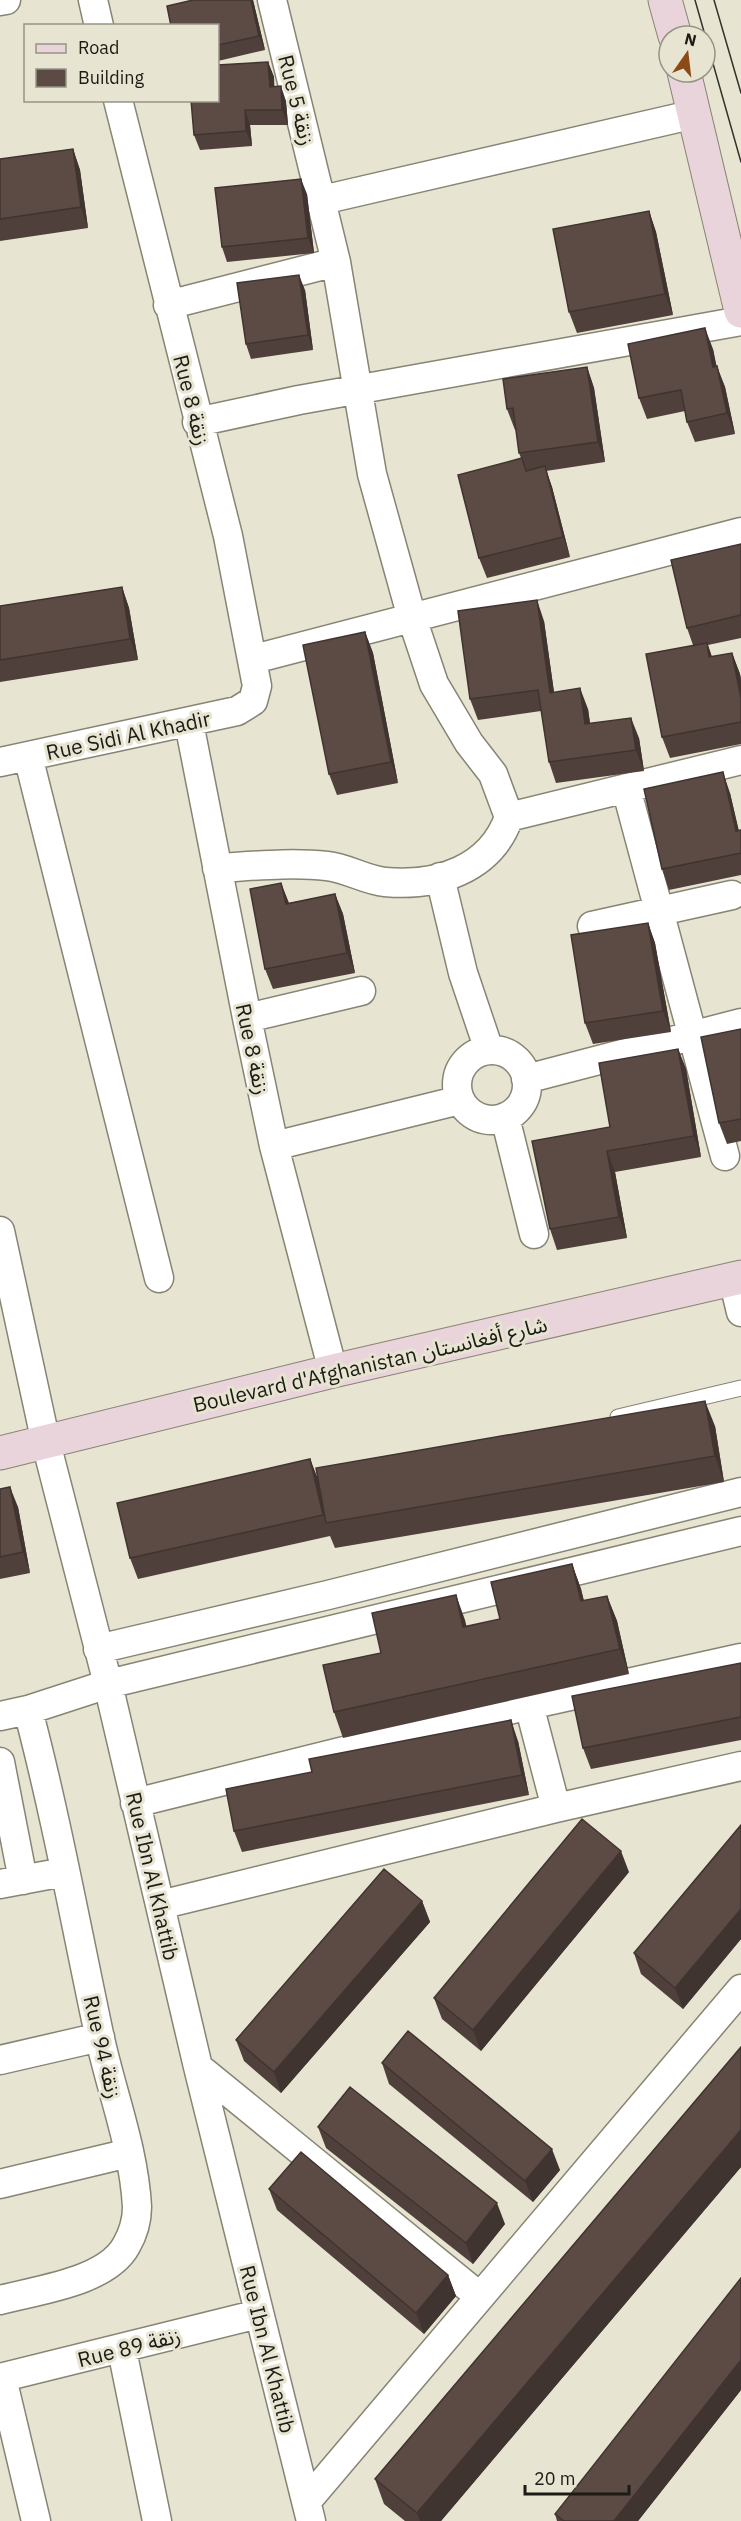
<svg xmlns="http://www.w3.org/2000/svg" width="741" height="2521" viewBox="0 0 741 2521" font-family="'IBM Plex Sans','Noto Sans Arabic',sans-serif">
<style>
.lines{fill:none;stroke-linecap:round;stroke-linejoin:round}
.lane-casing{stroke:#878473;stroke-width:17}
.street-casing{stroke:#878473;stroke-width:31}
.secondary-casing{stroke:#878473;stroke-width:35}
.lane{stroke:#fff;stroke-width:15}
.street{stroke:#fff;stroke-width:28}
.secondary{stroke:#e8d4da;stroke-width:33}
.tram{stroke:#33322a;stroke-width:1.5}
.wall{fill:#4f403b}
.shaded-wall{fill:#403430}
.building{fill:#5c4a45;stroke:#403430;stroke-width:1.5}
.labels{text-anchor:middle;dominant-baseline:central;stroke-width:6;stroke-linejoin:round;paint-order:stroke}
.street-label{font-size:21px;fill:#1c1b15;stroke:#e7e4d1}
</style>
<rect width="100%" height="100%" fill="#e7e4d1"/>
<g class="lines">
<g class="lane-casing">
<path id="lane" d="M 618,1417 L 741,1388"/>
</g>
<g class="street-casing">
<path id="street" d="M 93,0 L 99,26
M 0,1 L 6,0
M 322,200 L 695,114
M 168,305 L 336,262
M 197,422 L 299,400 L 741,321
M 254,659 L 741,532
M 189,723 L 247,1018 L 274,1146 L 333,1371
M 28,756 L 159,1278
M 0,762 L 237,711 L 253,701 L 257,686 L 228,536 L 118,100
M 626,788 L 725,1156
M 509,817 L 741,760
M 217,868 C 253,866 291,862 327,866 C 347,868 365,880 385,882 C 437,887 491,869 509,817 L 493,774 L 469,743 L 434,684 L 412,618 L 372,474 L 336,262 L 272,0
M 440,877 L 463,973 L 489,1050
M 592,926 L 732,895
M 247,1018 L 361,991
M457 1085a35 35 0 1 1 70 0a35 35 0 1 1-70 0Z
M 526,1079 L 741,1023
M 505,1117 L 534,1234
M 274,1146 L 460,1100
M 0,1231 L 46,1443 L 108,1684 L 198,2067 L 311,2521
M 733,1279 L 741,1312
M 98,1649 L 328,1595 L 741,1492
M 529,1705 L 556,1808
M 0,1716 L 28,1710 L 108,1684 L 741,1531
M 0,1762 L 23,1880
M 135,1803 L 529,1705 L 741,1658
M 0,1884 L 64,1872
M 160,1905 L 556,1808 L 741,1766
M 0,2060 L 100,2037
M 198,2067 L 479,2296
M 0,2184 L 129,2153
M 0,2300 C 37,2290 106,2282 126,2246 C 133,2234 137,2220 137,2207 C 134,2148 111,2091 99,2034 C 76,1926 56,1816 28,1710
M 122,2350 L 157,2521
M 0,2378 L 258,2314
M 2,2378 L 36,2521
M 307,2501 L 741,1989"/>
</g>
<g class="secondary-casing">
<path id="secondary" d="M 665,0 L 675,36
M 684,72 L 741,311
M 0,1453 L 333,1371 L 741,1277"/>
</g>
<use href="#lane" class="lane"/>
<use href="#street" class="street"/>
<use href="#secondary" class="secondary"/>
<path class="tram" d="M 695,0 L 741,162
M 714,0 L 741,93"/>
</g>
<path class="wall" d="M 193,0 L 253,0 L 265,50 L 218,61 L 218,26 Z
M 268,62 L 274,77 L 274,87 L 286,101 L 288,125 L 250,125 L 252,146 L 200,150 L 194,135 Z
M 73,149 L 80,170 L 88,228 L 0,241 L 0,159 Z
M 307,194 L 314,253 L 227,262 L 222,247 Z
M 649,211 L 656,232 L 673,315 L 577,333 L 569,312 Z
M 305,290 L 313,350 L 251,359 L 246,344 Z
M 713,349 L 716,366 L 725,387 L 735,434 L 695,442 L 687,422 L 685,411 L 647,419 L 639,398 Z
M 587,367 L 594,388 L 605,462 L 546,471 L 552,487 L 570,557 L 487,578 L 479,558 L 521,458 L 519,453 L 516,430 L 515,430 L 507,409 Z
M 741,544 L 741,638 L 708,645 L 712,657 L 732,653 L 740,674 L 741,680 L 741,744 L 670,758 L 662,737 L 693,645 L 687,628 Z
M 122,587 L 129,608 L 138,660 L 0,682 L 0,606 Z
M 544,621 L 554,692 L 588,709 L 590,723 L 639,738 L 644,771 L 556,783 L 549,762 L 541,711 L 478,720 L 470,699 Z
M 365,632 L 373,653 L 398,783 L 337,795 L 329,774 Z
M 730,793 L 739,831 L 741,830 L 741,875 L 669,890 L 662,869 Z
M 281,883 L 289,903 L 335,894 L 343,914 L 355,973 L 273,989 L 265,969 Z
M 648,923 L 655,943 L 671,1032 L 593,1044 L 585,1023 Z
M 741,1029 L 741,1141 L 727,1144 L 719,1123 Z
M 678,1049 L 686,1069 L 701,1157 L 615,1172 L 627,1238 L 557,1250 L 550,1229 L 610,1127 Z
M 715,1426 L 724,1482 L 335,1548 L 330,1536 L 138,1579 L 130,1558 L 310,1459 L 318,1479 Z
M 0,1489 L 18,1507 L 30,1573 L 0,1579 Z
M 572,1564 L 581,1589 L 584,1601 L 607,1596 L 617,1621 L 629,1674 L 343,1738 L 334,1712 L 381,1653 L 456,1595 L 466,1627 L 500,1619 Z
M 741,1663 L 741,1740 L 591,1769 L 583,1748 Z
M 518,1741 L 529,1795 L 242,1852 L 234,1831 Z
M 741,1825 L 741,1939 L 683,2009 L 641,1974 L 634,1953 Z
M 629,1872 L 481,2051 L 442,2019 L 434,1998 Z
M 422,1901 L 430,1922 L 281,2093 L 244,2061 L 236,2040 Z
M 741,2047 L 741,2167 L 441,2521 L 405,2521 L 384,2504 L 375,2479 Z
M 382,2063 L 560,2170 L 533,2202 L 389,2084 Z
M 318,2127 L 505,2224 L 473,2264 L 326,2148 Z
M 269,2189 L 448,2275 L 456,2296 L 424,2334 L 277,2210 Z
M 741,2390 L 638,2521 L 557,2521 L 555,2514 Z"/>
<path class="shaded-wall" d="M 251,0 L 253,0 L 265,50 L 259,36 Z
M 268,62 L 274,77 L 275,102 L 270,87 Z
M 281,86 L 286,101 L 288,125 L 282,110 Z
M 245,110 L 250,125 L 252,146 L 246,131 Z
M 73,149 L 80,170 L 88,228 L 81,207 Z
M 301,179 L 307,194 L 314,253 L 308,238 Z
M 649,211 L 656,232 L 673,315 L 665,294 Z
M 299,275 L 305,290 L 313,350 L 308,335 Z
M 705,328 L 713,349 L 721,387 L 713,367 Z
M 717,366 L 725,387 L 735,434 L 727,413 Z
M 587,367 L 594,388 L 605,462 L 598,442 Z
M 545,466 L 552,487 L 570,557 L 563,537 Z
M 122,587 L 129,608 L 138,660 L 130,639 Z
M 537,600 L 544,621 L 557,714 L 550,693 Z
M 365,632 L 373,653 L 398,783 L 391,762 Z
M 707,643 L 714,663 L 709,657 Z
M 732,653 L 740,674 L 741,680 L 741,698 Z
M 580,688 L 588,709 L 593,745 L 585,724 Z
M 631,718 L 639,738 L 644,771 L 636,750 Z
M 723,772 L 730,793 L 741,842 L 736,831 Z
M 281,883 L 289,904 L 286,904 Z
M 335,894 L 343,914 L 355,973 L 347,953 Z
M 648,923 L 655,943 L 671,1032 L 663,1011 Z
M 678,1049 L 686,1069 L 701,1157 L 694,1136 Z
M 607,1151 L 615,1172 L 627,1238 L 619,1217 Z
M 705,1401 L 715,1426 L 724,1482 L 715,1456 Z
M 310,1459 L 318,1480 L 326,1523 L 323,1515 Z
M 10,1487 L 18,1507 L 30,1573 L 23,1552 Z
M 572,1564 L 581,1589 L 590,1627 L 581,1601 Z
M 456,1595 L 465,1620 L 473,1653 L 463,1627 Z
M 607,1596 L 617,1621 L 629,1674 L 620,1649 Z
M 511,1720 L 518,1741 L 529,1795 L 522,1775 Z
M 621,1851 L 629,1872 L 481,2051 L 473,2030 Z
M 422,1901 L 430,1922 L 281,2093 L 274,2072 Z
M 741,1909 L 741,1939 L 683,2009 L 675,1988 Z
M 741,2130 L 741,2167 L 441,2521 L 420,2521 L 417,2513 Z
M 552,2149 L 560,2170 L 533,2202 L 525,2181 Z
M 497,2203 L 505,2224 L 473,2264 L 466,2243 Z
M 448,2275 L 456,2296 L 424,2334 L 416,2313 Z
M 741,2360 L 741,2390 L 638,2521 L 614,2521 Z"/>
<path class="building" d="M 193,0 L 251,0 L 259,36 L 218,45 L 218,26 L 171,26 L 167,6 Z
M 268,62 L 270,87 L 281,86 L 282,110 L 245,110 L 246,131 L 194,135 L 191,100 L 218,100 L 218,65 Z
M 73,149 L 81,207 L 0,219 L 0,159 Z
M 301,179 L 308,238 L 222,247 L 215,188 Z
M 649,211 L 665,294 L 569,312 L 553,229 Z
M 299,275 L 308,335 L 246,344 L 237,283 Z
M 705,328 L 713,367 L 717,366 L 727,413 L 687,422 L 681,390 L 639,398 L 628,344 Z
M 587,367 L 598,442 L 519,453 L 513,408 L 507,409 L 503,379 Z
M 522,458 L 526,471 L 545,466 L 563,537 L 479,558 L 458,475 Z
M 741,544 L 741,615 L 687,628 L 671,560 Z
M 122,587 L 130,639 L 0,660 L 0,606 Z
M 537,600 L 550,693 L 580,688 L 585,724 L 631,718 L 636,750 L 549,762 L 538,690 L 470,699 L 458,611 Z
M 365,632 L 391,762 L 329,774 L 303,645 Z
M 707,643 L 709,657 L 732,653 L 741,698 L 741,722 L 662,737 L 646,654 Z
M 723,772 L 736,831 L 741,830 L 741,854 L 741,853 L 662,869 L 644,789 Z
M 281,883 L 286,904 L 335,894 L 347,953 L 265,969 L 250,889 Z
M 648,923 L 663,1011 L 585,1023 L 571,935 Z
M 741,1029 L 741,1119 L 719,1123 L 701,1037 Z
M 678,1049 L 694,1136 L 607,1151 L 619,1217 L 550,1229 L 532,1141 L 610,1127 L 599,1063 Z
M 705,1401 L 715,1456 L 326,1523 L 316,1468 Z
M 310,1459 L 323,1515 L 130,1558 L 117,1503 Z
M 10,1487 L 23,1552 L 0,1557 L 0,1489 Z
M 572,1564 L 581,1601 L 607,1596 L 620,1649 L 334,1712 L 323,1665 L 381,1653 L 372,1613 L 456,1595 L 463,1627 L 500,1619 L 491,1582 Z
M 741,1663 L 741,1717 L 583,1748 L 572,1696 Z
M 511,1720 L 522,1775 L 234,1831 L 226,1789 L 312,1772 L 309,1759 Z
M 582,1819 L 621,1851 L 473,2030 L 434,1998 Z
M 741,1825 L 741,1909 L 675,1988 L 634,1953 Z
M 384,1869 L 422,1901 L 274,2072 L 236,2040 Z
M 408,2031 L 552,2149 L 525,2181 L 382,2063 Z
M 741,2047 L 741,2130 L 417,2513 L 375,2479 Z
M 350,2087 L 497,2203 L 466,2243 L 318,2127 Z
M 301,2152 L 448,2275 L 416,2313 L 269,2189 Z
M 741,2278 L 741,2360 L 614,2521 L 564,2521 L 555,2514 Z"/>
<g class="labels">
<g class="street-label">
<text transform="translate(297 100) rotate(76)">Rue 5 زنقة</text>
<text transform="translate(192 400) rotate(76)">Rue 8 زنقة</text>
<text transform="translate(128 735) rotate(-12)">Rue Sidi Al Khadir</text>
<text transform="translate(253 1049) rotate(78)">Rue 8 زنقة</text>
<text transform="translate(370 1364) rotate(-13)">Boulevard d'Afghanistan شارع أفغانستان</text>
<text transform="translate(153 1876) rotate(77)">Rue Ibn Al Khattib</text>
<text transform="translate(103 2047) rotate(77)">Rue 94 زنقة</text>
<text transform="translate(129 2347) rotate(-14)">Rue 89 زنقة</text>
<text transform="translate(268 2349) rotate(76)">Rue Ibn Al Khattib</text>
</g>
</g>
<rect x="24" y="24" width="195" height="78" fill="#e7e4d1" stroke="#969486" stroke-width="1.5"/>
<rect x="36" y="44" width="30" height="9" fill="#e8d4da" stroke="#969486" stroke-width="1.5"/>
<text x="78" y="54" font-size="18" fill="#1c1b15">Road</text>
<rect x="36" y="69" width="30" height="18" fill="#5c4a45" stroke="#969486" stroke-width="1.5"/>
<text x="78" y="84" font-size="18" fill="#1c1b15">Building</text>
<g transform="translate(687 54) rotate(14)"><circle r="28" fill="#e7e4d1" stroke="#969486" stroke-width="1.5"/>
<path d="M0-4.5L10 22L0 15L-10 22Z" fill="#8c4b16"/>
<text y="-9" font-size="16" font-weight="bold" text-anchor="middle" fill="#1c1b15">N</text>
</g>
<path d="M525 2485v9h104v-9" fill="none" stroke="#1c1b15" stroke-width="3"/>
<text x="534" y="2485" font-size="18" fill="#1c1b15" stroke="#e7e4d1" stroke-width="4.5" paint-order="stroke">20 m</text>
</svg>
